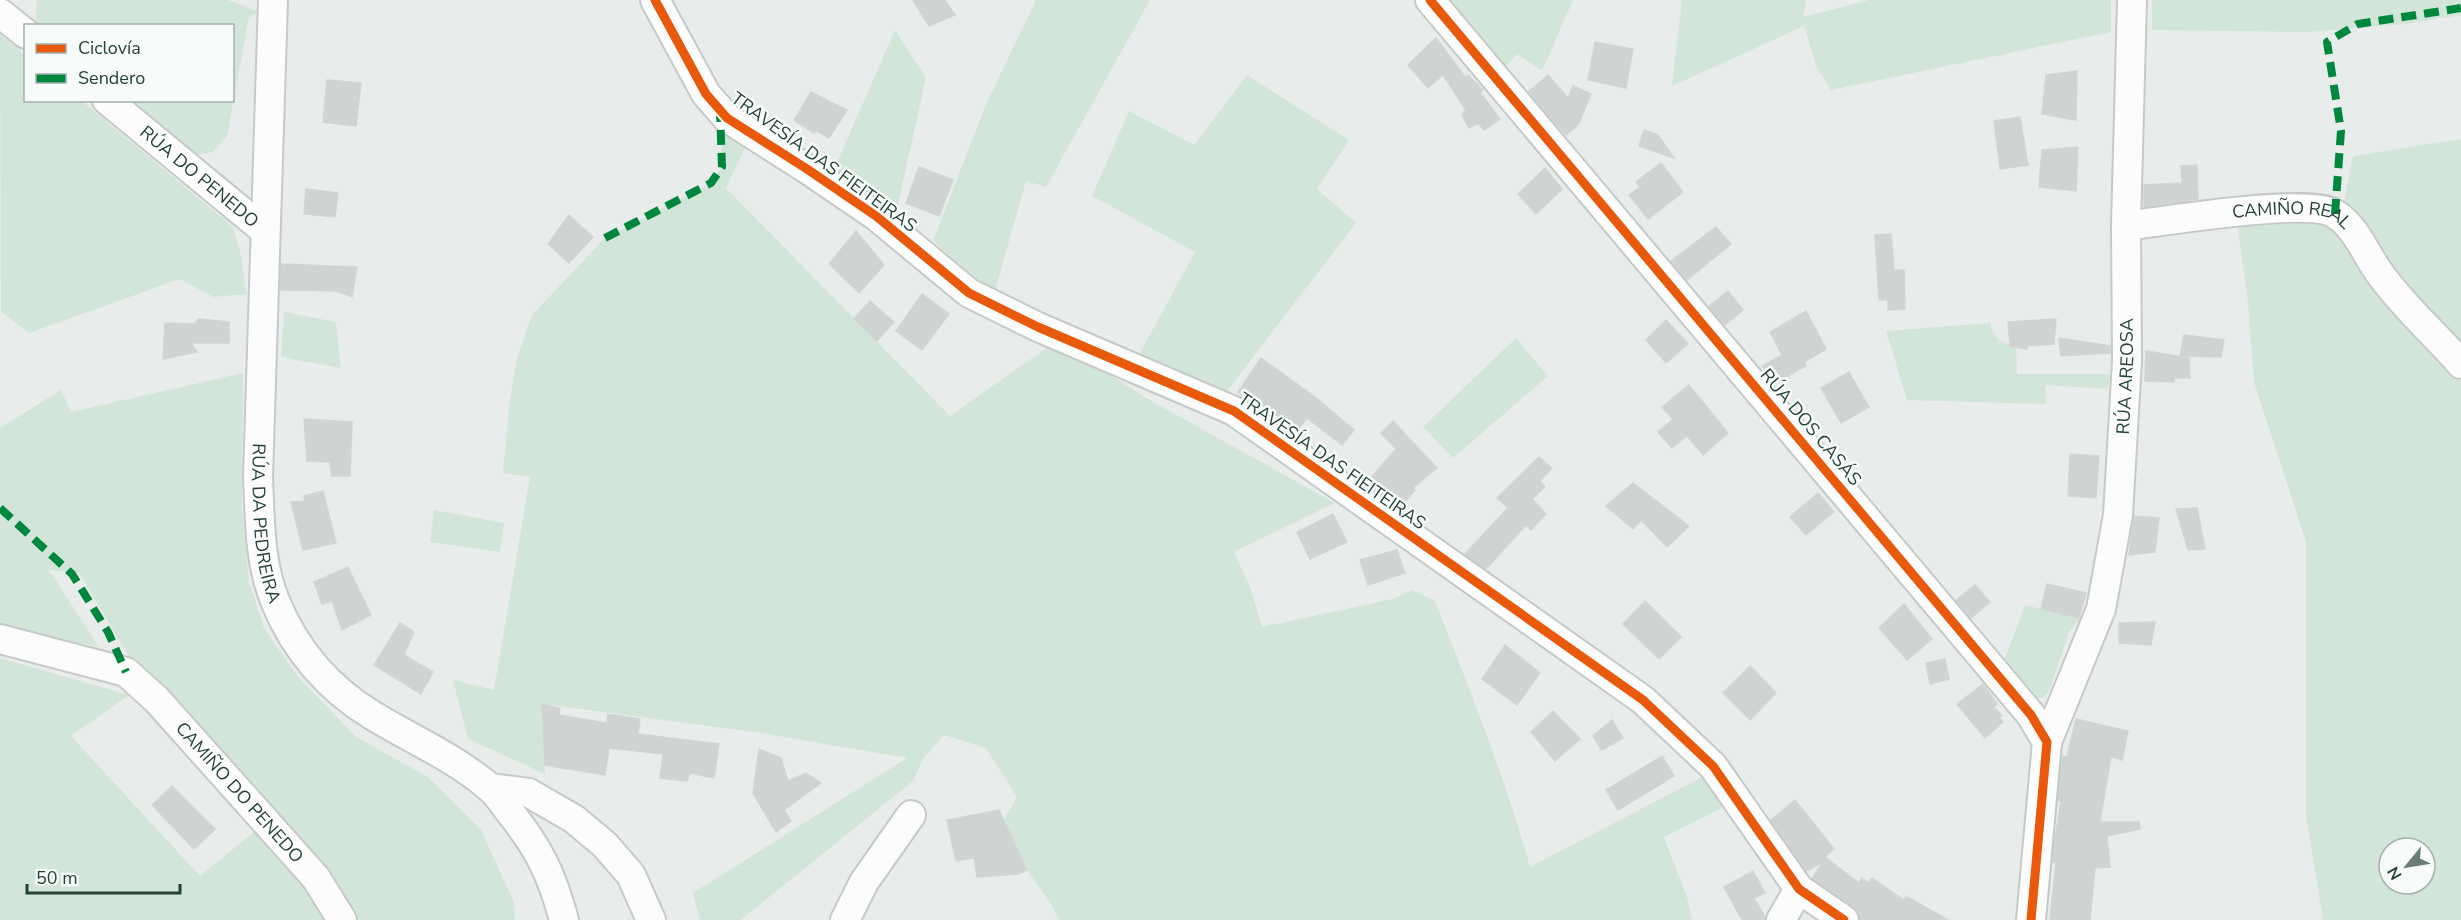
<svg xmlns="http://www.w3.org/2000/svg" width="2461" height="920" viewBox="0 0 2461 920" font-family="'Nunito Sans',sans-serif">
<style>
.green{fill:#d1e6d8;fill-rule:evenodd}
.building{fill:#cfd4d2;stroke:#d1d6d4;stroke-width:1.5}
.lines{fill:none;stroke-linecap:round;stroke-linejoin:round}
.minor-casing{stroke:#c5cac8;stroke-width:32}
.minor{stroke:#fcfcfc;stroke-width:28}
.quiet{stroke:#00873e;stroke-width:8;stroke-dasharray:15 8;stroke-linecap:butt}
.cycleway-casing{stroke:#f7fbf9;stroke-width:13}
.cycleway{stroke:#e8590c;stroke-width:9}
.labels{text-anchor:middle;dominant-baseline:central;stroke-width:5;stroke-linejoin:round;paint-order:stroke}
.street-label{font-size:18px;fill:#24423a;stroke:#f7fbf9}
</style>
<rect width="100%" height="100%" fill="#e8edeb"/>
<path class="green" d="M 37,0 L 228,0 L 260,12 L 249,17 L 227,136 L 213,152 L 198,154 L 175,144 L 121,101 L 232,100 L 232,26 L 35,26 Z
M 1036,0 L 1150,0 L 1046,187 L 1026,181 L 994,294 L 933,241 L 986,104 Z
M 1449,0 L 1573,0 L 1542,71 L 1517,54 L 1505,67 Z
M 1682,0 L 1806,0 L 1803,17 L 1869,0 L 2111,0 L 2111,32 L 1831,90 L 1817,68 L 1804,26 L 1672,86 Z
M 2152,0 L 2461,0 L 2461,15 L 2405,24 L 2308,32 L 2152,30 Z
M 895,30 L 926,78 L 897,209 L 892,212 L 834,169 Z
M 0,34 L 25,55 L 26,100 L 82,101 L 233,227 L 242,259 L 246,294 L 213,297 L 180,279 L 29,333 L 1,312 Z
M 1247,75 L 1349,140 L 1317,189 L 1356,223 L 1224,395 L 1140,353 L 1195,252 L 1092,196 L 1129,111 L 1194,145 Z
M 721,130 L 746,146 L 726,188 L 950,416 L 1048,347 L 1112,376 L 1146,398 L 1335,503 L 1234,552 L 1251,589 L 1262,627 L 1393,599 L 1412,590 L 1435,601 C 1469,689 1505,776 1530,867 L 1704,776 L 1728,805 L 1664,837 L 1687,897 L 1692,920 L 1060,920 L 1051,904 L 1027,870 L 1004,820 L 1017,797 L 986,748 L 944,735 L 923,759 L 913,781 L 741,920 L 700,920 L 693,893 L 907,758 L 761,733 L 543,704 L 545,774 L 468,739 L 453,680 L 494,690 L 530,477 L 503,473 L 509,407 L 517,358 L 532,315 L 605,238 L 711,183 L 722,167 Z
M 2461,139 L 2461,348 L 2403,291 L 2344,202 L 2353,156 Z
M 2326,220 L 2450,363 L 2461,380 L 2461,920 L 2323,920 L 2306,816 L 2306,542 L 2254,382 L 2248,303 L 2237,223 ZM 2389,848 L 2425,848 L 2425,884 L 2389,884 Z
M 284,312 L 336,322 L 341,368 L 281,357 Z
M 1990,323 C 1993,337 2002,344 2016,347 L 2017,374 L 2110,374 L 2108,389 L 2045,385 L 2046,404 L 1907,400 L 1886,331 Z
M 1516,338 L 1548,376 L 1453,458 L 1423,427 Z
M 243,373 L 242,507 L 249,582 L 264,628 L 298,677 L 356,737 L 428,777 L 481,830 L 514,902 L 515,920 L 351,920 L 138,671 L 79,573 L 49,570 L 99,647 L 22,632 L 0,625 L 0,428 L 61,390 L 71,412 Z
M 434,510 L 504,523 L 500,552 L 430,542 Z
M 2025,605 L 2080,619 L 2069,632 L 2049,692 L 2042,698 L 2032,697 L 2004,661 Z
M 0,658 L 129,695 L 71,736 L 200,876 L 260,827 L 334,920 L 0,920 Z"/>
<path class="building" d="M 913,0 L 945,0 L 955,15 L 929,26 Z
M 1436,38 L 1465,77 L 1468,75 L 1483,90 L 1480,92 L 1500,119 L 1484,130 L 1478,123 L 1469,128 L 1462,115 L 1466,110 L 1443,75 L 1428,88 L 1408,65 Z
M 1595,42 L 1633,49 L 1626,88 L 1588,80 Z
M 2077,71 L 2076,120 L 2042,114 L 2046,75 Z
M 1548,75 L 1568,98 L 1573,86 L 1591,94 L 1578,125 L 1566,135 L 1528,92 Z
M 327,80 L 361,83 L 356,126 L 323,122 Z
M 811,92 L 847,110 L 829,138 L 817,131 L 814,133 L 794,120 Z
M 2020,117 L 2028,165 L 2000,169 L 1994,121 Z
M 1644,130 L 1658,135 L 1674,158 L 1639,146 Z
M 2078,147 L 2076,191 L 2039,187 L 2042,150 Z
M 1661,163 L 1683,192 L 1648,219 L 1629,195 L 1640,187 L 1636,182 Z
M 2197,165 L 2198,199 L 2144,207 L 2144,185 L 2182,183 L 2181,166 Z
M 919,167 L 953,180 L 939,216 L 906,203 Z
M 1545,168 L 1562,189 L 1536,214 L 1518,194 Z
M 306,189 L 338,193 L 335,217 L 304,214 Z
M 569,215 L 593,237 L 569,263 L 548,244 Z
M 1716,227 L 1731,244 L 1687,280 L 1671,261 Z
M 856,231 L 884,265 L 859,293 L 829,264 Z
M 1891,234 L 1894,270 L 1904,270 L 1905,309 L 1888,310 L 1888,300 L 1879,300 L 1875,235 Z
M 281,264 L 357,267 L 352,297 L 337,291 L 280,290 Z
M 1728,291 L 1743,310 L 1725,325 L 1709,306 Z
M 922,294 L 949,314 L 922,350 L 896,331 Z
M 870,301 L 894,322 L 877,341 L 854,319 Z
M 1806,311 L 1826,349 L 1804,362 L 1806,366 L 1777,382 L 1762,366 L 1782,355 L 1770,332 Z
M 198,319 L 229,322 L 229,343 L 191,343 L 197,352 L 163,359 L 165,323 L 195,324 Z
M 2056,319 L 2054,344 L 2027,346 L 2027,349 L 2010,346 L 2008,322 Z
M 1666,320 L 1688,344 L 1666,363 L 1646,340 Z
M 2184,335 L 2224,340 L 2221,357 L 2180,356 Z
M 2059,338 L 2110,346 L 2110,353 L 2061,356 Z
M 2146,351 L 2189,358 L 2190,378 L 2174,378 L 2174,382 L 2145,381 Z
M 1261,358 L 1319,400 L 1354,430 L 1342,445 L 1307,418 L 1297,430 L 1261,404 L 1259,407 L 1238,392 Z
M 1849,372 L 1869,407 L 1841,423 L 1821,388 Z
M 1689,385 L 1728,433 L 1703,455 L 1687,436 L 1672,448 L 1658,432 L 1673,419 L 1662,407 Z
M 304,419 L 352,422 L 350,476 L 332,476 L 330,462 L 307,461 Z
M 1393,421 L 1437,468 L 1413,488 L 1415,490 L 1400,508 L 1365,484 L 1396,449 L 1381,433 Z
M 2070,454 L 2099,456 L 2096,498 L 2068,496 Z
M 1539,457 L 1552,468 L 1540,481 L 1545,487 L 1532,499 L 1546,514 L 1531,530 L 1526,525 L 1486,569 L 1465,554 L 1508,508 L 1497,498 Z
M 1633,483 L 1689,526 L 1667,547 L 1641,520 L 1633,529 L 1606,506 Z
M 323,491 L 336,543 L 303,550 L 291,502 L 305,501 L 304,496 Z
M 1818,493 L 1834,512 L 1806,535 L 1790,517 Z
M 2197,508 L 2205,549 L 2188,550 L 2176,509 Z
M 1333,514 L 1347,542 L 1310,559 L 1297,532 Z
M 2134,516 L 2159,518 L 2155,552 L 2129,555 Z
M 1397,550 L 1405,573 L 1368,585 L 1360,560 Z
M 348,567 L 371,615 L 342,630 L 332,601 L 322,604 L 314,582 Z
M 2047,584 L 2086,593 L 2079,618 L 2041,609 Z
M 1975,585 L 1990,602 L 1971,618 L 1956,600 Z
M 1645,601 L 1681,637 L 1659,659 L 1623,624 Z
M 1904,604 L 1932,639 L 1907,660 L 1879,628 Z
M 2155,622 L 2151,645 L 2119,643 L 2119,623 Z
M 400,623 L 414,632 L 404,655 L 433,672 L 421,694 L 374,665 Z
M 1505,645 L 1540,673 L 1517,705 L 1482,679 Z
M 1945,659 L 1949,679 L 1930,684 L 1926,663 Z
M 1750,666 L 1776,693 L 1750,720 L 1723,693 Z
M 1983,684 L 1997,704 L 1994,707 L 2002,716 L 1999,718 L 2003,722 L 1985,738 L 1957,704 Z
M 542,704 L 560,708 L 559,715 L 607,723 L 608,714 L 640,719 L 638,734 L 719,744 L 714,778 L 690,773 L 687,781 L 660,778 L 663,754 L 609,748 L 605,775 L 545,765 Z
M 1553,711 L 1580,739 L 1555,761 L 1531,732 Z
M 2076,719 L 2128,731 L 2122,760 L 2111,757 L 2100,822 L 2139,822 L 2140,829 L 2107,836 L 2110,867 L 2095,868 L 2090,920 L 2050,920 L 2056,863 L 2053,862 L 2054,846 L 2061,801 L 2058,800 L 2062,756 L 2067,757 Z
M 1612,720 L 1623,738 L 1602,750 L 1593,736 Z
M 759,749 L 781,758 L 788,781 L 806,773 L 821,783 L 784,810 L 791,821 L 776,832 L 753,793 Z
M 1662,756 L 1674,776 L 1618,810 L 1606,790 Z
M 172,786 L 215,829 L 194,849 L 152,805 Z
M 1795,800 L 1834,849 L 1825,857 L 1859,883 L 1862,878 L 1868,883 L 1872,878 L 1904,900 L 1906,896 L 1948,920 L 1860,920 L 1859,912 L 1853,906 L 1812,878 L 1823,862 L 1806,871 L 1771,820 Z
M 999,810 L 1027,870 L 1018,874 L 977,877 L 974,858 L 956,861 L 947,820 Z
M 1753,871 L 1765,893 L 1754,898 L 1765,917 L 1765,920 L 1742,920 L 1724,887 Z"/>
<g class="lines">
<g class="minor-casing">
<g id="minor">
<path id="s1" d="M 273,0 L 258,477 C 260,519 259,564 276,603 C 295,650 329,689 372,715 C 411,739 454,757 489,787 C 497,793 503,803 509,811 C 539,848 552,875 564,920"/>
<path d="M 655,0 L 706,94 L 727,118 L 807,169 L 876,216 L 969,293 L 1038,327 L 1234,411 L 1643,700 L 1713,766 L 1799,889 L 1844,920"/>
<path d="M 1430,0 L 2031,715 L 2047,742 L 2031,920"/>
<path d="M 0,13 L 26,34"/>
<path id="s2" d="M 107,100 L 264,230"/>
<path id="s3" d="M 2126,226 C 2164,221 2309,197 2335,214 C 2358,228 2367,259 2384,279 C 2407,310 2436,335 2461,364"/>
<path id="s4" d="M 0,639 L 126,672 L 157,700 L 316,878 L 342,920"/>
<path id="s5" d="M 2047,742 L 2101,609 L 2118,515 L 2127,361 L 2126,226 L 2132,0"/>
<path d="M 491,788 L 529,793 L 574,819 L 605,845 L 631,875 L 651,920"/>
<path d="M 845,920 L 864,882 L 911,815"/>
<path d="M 1781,920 L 1799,889"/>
</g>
</g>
<use href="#minor" class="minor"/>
<path class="quiet" d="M 2335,214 L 2341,131 L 2327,42 L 2358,24 L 2461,8
M 605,238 L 711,183 L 722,167 L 720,111
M 0,508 L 72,574 L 108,632 L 126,672"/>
<g class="cycleway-casing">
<path id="cycleway" d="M 655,0 L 706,94 L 727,118 L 807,169 L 876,216 L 969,293 L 1038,327 L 1234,411 L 1643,700 L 1713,766 L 1799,889 L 1844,920
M 1430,0 L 2031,715 L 2047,742 L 2031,920"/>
</g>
<use href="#cycleway" class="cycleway"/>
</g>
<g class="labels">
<g class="street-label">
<text transform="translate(824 162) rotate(36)">TRAVESÍA DAS FIEITEIRAS</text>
<text stroke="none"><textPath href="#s2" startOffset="120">RÚA DO PENEDO</textPath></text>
<text stroke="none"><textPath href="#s3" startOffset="168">CAMIÑO REAL</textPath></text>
<text stroke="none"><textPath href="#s5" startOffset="378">RÚA AREOSA</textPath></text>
<text transform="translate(1811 427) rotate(50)">RÚA DOS CASÁS</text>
<text transform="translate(1332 461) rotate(35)">TRAVESÍA DAS FIEITEIRAS</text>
<text stroke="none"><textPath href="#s1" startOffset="524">RÚA DA PEDREIRA</textPath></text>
<text stroke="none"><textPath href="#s4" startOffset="296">CAMIÑO DO PENEDO</textPath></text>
</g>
</g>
<rect x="24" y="24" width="210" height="78" fill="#f7fbf9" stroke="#a3b1ad" stroke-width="1.5"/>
<rect x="36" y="44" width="30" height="9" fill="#e8590c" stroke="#a3b1ad" stroke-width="1.5"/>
<text x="78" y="54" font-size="18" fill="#24423a">Ciclovía</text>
<rect x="36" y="74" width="30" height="9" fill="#00873e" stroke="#a3b1ad" stroke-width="1.5"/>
<text x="78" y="84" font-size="18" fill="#24423a">Sendero</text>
<g transform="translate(2407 866) rotate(240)"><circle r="28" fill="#f7fbf9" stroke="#a3b1ad" stroke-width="1.5"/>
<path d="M0-4.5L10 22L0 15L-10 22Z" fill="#697e78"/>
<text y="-9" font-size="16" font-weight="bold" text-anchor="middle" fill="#24423a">N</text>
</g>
<path d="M27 884v9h153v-9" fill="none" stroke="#24423a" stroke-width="3"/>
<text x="36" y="884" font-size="18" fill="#24423a" stroke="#f7fbf9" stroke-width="4.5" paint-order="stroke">50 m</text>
</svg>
